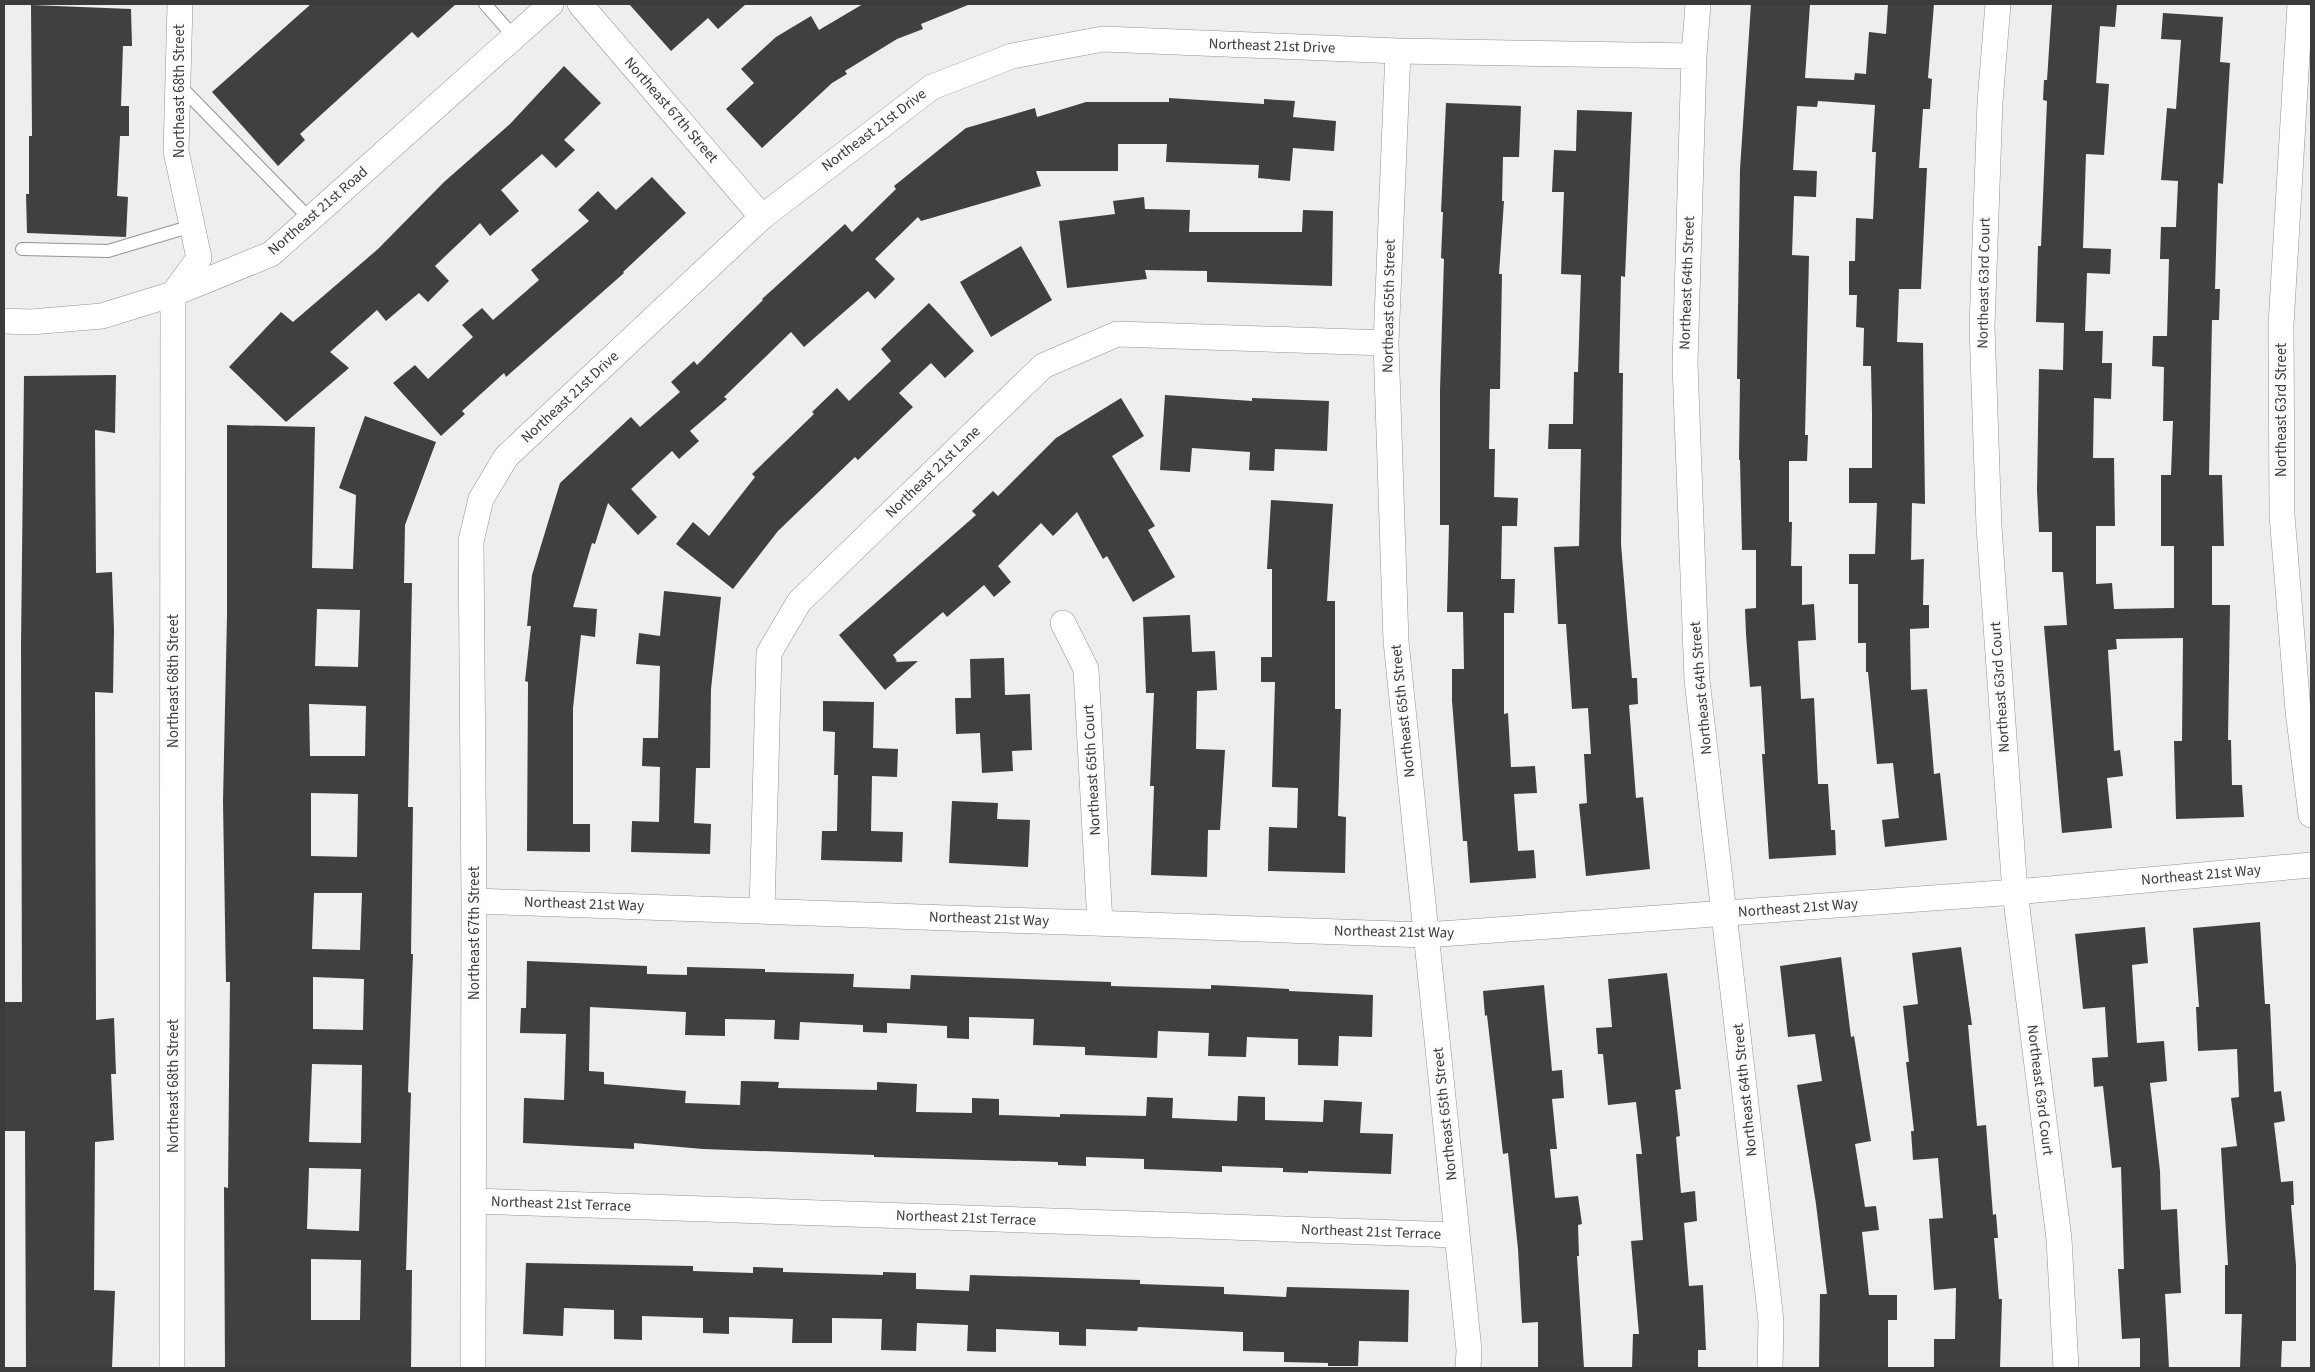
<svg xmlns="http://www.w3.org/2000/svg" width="2315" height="1372" viewBox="0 0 2315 1372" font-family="'Source Sans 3',sans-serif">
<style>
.building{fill:#3f4042;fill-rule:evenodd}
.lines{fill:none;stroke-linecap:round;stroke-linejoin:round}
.lane-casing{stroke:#919395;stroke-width:14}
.street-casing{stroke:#919395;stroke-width:26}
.lane{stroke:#fff;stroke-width:12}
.street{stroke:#fff;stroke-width:25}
.labels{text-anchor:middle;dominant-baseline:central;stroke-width:5;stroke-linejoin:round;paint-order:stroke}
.street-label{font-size:15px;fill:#3b3b3c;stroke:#fafbfd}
</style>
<rect width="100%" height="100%" fill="#eceef0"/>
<path class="building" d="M 311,4 L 456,4 L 418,38 L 412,32 L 300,134 L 305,140 L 278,166 L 212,92 Z
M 629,4 L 746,4 L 718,29 L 708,18 L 671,51 Z
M 863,4 L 968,5 L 921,24 L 923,29 L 897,39 L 845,71 L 847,74 L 832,83 L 762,148 L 726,109 L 754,83 L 741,69 L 776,37 L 811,16 L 819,30 Z
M 1751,4 L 1810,4 L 1805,78 L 1854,80 L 1855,73 L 1866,74 L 1869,32 L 1886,34 L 1888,4 L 1934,4 L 1928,78 L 1932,79 L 1930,109 L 1923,109 L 1919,168 L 1927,168 L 1921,289 L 1899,289 L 1897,342 L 1923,343 L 1925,504 L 1912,503 L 1911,560 L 1924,559 L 1923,605 L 1929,605 L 1929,628 L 1910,629 L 1911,690 L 1927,689 L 1934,774 L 1940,773 L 1947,840 L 1885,847 L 1882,820 L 1899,818 L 1893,763 L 1877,764 L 1868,672 L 1866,672 L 1866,643 L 1858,643 L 1858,584 L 1849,584 L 1849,554 L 1875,554 L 1877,503 L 1849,503 L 1849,468 L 1872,468 L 1872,413 L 1871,366 L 1863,366 L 1864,328 L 1856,327 L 1857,295 L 1849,295 L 1849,261 L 1855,261 L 1856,218 L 1873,219 L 1876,152 L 1872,152 L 1875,105 L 1818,101 L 1817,107 L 1797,106 L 1793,170 L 1817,171 L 1816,197 L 1794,196 L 1792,255 L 1809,256 L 1805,435 L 1808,435 L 1807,461 L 1789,461 L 1789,522 L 1792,522 L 1791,566 L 1802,566 L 1802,605 L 1814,604 L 1816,640 L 1798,641 L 1801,699 L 1814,698 L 1818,784 L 1828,784 L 1831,830 L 1835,830 L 1836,855 L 1769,859 L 1762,754 L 1765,754 L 1761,686 L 1750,687 L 1746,634 L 1745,609 L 1756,608 L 1756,550 L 1742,550 L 1740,460 L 1739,460 L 1740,379 L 1737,379 L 1740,169 Z
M 2052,4 L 2117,4 L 2115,27 L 2100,26 L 2096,83 L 2109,84 L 2104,155 L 2086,154 L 2083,248 L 2111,249 L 2110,274 L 2087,273 L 2085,331 L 2103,331 L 2102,363 L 2112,363 L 2111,399 L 2094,398 L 2093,458 L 2114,458 L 2115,526 L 2096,526 L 2096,584 L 2112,583 L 2114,609 L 2174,608 L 2174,546 L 2161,546 L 2161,475 L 2171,475 L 2173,421 L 2163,421 L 2164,367 L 2152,366 L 2153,336 L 2167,336 L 2169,259 L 2160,259 L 2161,227 L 2176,227 L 2178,181 L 2161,180 L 2167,108 L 2176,109 L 2181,40 L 2161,39 L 2163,13 L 2223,17 L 2220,62 L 2230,63 L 2223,184 L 2218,183 L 2215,289 L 2220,289 L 2219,320 L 2212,320 L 2209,475 L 2222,475 L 2224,546 L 2212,546 L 2212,605 L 2230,605 L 2228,740 L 2231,740 L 2232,785 L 2242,785 L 2244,817 L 2176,819 L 2174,741 L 2182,741 L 2183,638 L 2116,639 L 2117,649 L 2108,650 L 2114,751 L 2120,750 L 2123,776 L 2107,778 L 2112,828 L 2062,833 L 2044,626 L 2067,625 L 2063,572 L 2052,572 L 2052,532 L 2039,532 L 2037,490 L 2039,369 L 2063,370 L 2064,323 L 2036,322 L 2038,246 L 2041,246 L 2047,101 L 2043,100 L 2044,80 L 2047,80 Z
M 31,5 L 131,9 L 132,46 L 123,46 L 121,106 L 129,106 L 129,136 L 120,136 L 117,196 L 128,197 L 126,237 L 27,233 L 26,194 L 29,194 L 29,136 L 32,136 Z
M 564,66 L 601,103 L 564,140 L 575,150 L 556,168 L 542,154 L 501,190 L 519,211 L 490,236 L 480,223 L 435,266 L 449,281 L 428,302 L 419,293 L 386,321 L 377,310 L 330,352 L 349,368 L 286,422 L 229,367 L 281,312 L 293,322 L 378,249 L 444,182 L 510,124 Z
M 1169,98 L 1264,104 L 1264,99 L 1295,101 L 1293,117 L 1336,121 L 1334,151 L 1293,148 L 1290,181 L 1258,178 L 1259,165 L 1166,162 L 1167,144 L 1118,144 L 1118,171 L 1036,171 L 1041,186 L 921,221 L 918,217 L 875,259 L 895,279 L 875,299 L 868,291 L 804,347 L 791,332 L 724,397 L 727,399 L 690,431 L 699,441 L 679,459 L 672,451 L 631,489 L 657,517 L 638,535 L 608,503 L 595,544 L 592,543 L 573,607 L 597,609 L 595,637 L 581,635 L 573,708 L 573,824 L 590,824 L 590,852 L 527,851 L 528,682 L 525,681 L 531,626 L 527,626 L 532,575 L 560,483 L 631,417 L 640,427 L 680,392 L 671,382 L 694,361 L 697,365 L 763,300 L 762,299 L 845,224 L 852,232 L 896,189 L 894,186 L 966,128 L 1035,108 L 1037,117 L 1086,102 L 1169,102 Z
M 1446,103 L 1521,106 L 1519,157 L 1503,157 L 1502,201 L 1504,201 L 1499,274 L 1502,274 L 1500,389 L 1490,389 L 1489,449 L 1495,449 L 1494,497 L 1518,498 L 1517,526 L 1502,526 L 1501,579 L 1515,579 L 1514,613 L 1504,613 L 1504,714 L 1508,713 L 1511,767 L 1535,766 L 1537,793 L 1514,794 L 1518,851 L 1534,850 L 1536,878 L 1470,883 L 1467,841 L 1463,841 L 1452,701 L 1452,669 L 1464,669 L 1463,612 L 1447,612 L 1449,525 L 1440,525 L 1440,390 L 1444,259 L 1441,258 L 1443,212 L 1441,212 Z
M 1577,110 L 1632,112 L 1625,277 L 1621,276 L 1619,373 L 1623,373 L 1621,544 L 1632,678 L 1637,678 L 1638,704 L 1629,705 L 1636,798 L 1643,797 L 1650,869 L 1586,876 L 1579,804 L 1587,803 L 1584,754 L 1591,754 L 1588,708 L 1572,709 L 1566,624 L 1558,624 L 1554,547 L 1579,546 L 1581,449 L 1548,449 L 1549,424 L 1573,424 L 1574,372 L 1578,372 L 1581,275 L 1561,274 L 1564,192 L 1552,192 L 1554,150 L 1576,151 Z
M 652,177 L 686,213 L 623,272 L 624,273 L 506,377 L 504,373 L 462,411 L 465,414 L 441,436 L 393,383 L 415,365 L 428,379 L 473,337 L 462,325 L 482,308 L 493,320 L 539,280 L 531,270 L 589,221 L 578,210 L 598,191 L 616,210 Z
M 1144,197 L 1145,209 L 1190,210 L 1189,232 L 1302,232 L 1303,210 L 1333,211 L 1332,286 L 1207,282 L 1207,271 L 1145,270 L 1147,279 L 1067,288 L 1059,221 L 1115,214 L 1113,201 Z
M 1021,246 L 1052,300 L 991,337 L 960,282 Z
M 929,303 L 974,351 L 945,378 L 931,363 L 899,393 L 913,407 L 858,460 L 855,457 L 778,531 L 733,589 L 676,544 L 693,522 L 709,536 L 755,477 L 752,474 L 814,414 L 812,412 L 837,388 L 849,401 L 891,361 L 881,349 Z
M 116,375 L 115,433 L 95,430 L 96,573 L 112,572 L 114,630 L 113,693 L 95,692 L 96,1020 L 114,1018 L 116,1074 L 111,1074 L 114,1140 L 95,1142 L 94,1290 L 115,1291 L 112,1368 L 26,1368 L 25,1131 L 4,1131 L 4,1002 L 22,1002 L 21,647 L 24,376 Z
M 1165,395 L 1252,401 L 1252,398 L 1329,401 L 1327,451 L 1275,449 L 1274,471 L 1249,470 L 1250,452 L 1192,448 L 1190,472 L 1160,470 Z
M 1121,398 L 1144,436 L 1112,456 L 1155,526 L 1148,530 L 1175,577 L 1133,602 L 1107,556 L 1103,559 L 1077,512 L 1053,536 L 1041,523 L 998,566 L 1011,582 L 994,597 L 984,585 L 947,617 L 943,612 L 893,655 L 897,661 L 895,662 L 918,661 L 885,690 L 839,635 L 976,515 L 972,511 L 993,491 L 998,496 L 1056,438 Z
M 365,416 L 436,442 L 405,525 L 404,583 L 412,583 L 408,807 L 413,807 L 411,954 L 413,954 L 408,1092 L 411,1093 L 406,1270 L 412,1270 L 411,1368 L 225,1368 L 224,1187 L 228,1188 L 230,982 L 226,982 L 223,802 L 227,615 L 227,425 L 315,427 L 312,568 L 353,569 L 356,495 L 339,488 ZM 317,609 L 360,610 L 358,667 L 315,666 ZM 309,704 L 366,706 L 365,756 L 310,756 ZM 311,793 L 358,794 L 357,857 L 311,856 ZM 314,893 L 362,893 L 360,950 L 312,949 ZM 313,977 L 364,979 L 363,1030 L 313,1029 ZM 312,1064 L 362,1065 L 361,1143 L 309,1142 ZM 309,1168 L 361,1169 L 359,1231 L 307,1229 ZM 311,1259 L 361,1260 L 360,1320 L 311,1320 Z
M 1271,500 L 1333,504 L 1327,601 L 1335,601 L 1335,709 L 1341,709 L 1338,816 L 1346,817 L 1345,873 L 1268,871 L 1269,827 L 1297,828 L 1298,788 L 1272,787 L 1275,682 L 1261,682 L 1261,657 L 1272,657 L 1272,569 L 1267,569 Z
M 664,591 L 721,597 L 711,689 L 710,768 L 696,768 L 694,823 L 711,824 L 710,854 L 631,852 L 632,821 L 659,822 L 660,767 L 642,766 L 643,738 L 658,738 L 660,666 L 636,664 L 639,633 L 660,636 Z
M 1190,615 L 1192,652 L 1215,651 L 1217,690 L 1197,691 L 1196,749 L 1225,750 L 1220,830 L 1208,830 L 1207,877 L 1151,875 L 1154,786 L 1150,786 L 1154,693 L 1146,693 L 1143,617 Z
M 1004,658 L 1005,695 L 1030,694 L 1032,750 L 1012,751 L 1013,771 L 982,773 L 980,733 L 956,734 L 955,698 L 971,698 L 970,659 Z
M 823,701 L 874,702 L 873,748 L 898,749 L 897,777 L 872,776 L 871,831 L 903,832 L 902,862 L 821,860 L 822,831 L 837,831 L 838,775 L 834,775 L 835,732 L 823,731 Z
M 952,801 L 998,803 L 997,819 L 1030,820 L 1028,867 L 949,863 Z
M 2260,922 L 2265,1004 L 2270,1004 L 2274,1092 L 2281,1091 L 2285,1121 L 2274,1123 L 2281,1182 L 2293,1181 L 2294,1205 L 2291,1205 L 2296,1265 L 2296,1341 L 2282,1341 L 2281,1368 L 2240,1368 L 2242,1314 L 2225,1314 L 2225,1265 L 2228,1265 L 2221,1148 L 2237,1146 L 2231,1098 L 2239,1097 L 2237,1049 L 2198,1051 L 2196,1007 L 2199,1007 L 2193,928 Z
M 2145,927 L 2148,963 L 2132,965 L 2137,1043 L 2164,1041 L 2167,1081 L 2150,1083 L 2160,1171 L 2161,1210 L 2177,1209 L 2181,1293 L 2165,1294 L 2169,1368 L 2140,1368 L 2140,1338 L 2122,1339 L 2118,1269 L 2124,1269 L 2121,1167 L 2112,1168 L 2103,1086 L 2094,1087 L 2092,1058 L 2108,1057 L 2105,1007 L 2083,1009 L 2075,934 Z
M 1961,947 L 1972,1025 L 1968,1025 L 1977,1126 L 1986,1125 L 1993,1215 L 1996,1214 L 1998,1238 L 1994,1238 L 1999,1299 L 2002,1299 L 2000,1368 L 1934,1368 L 1934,1339 L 1955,1339 L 1956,1288 L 1934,1290 L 1929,1219 L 1943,1218 L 1938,1158 L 1913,1160 L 1911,1131 L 1914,1131 L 1906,1062 L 1909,1062 L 1903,1006 L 1918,1004 L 1912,953 Z
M 1841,957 L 1851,1037 L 1854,1036 L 1871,1141 L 1855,1144 L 1865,1207 L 1876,1206 L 1879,1230 L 1862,1232 L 1869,1295 L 1897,1295 L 1897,1320 L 1888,1320 L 1888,1368 L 1819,1368 L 1820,1294 L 1827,1294 L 1816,1204 L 1797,1085 L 1822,1081 L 1815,1034 L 1788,1037 L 1780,966 Z
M 527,961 L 647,966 L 647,974 L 687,975 L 687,967 L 765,969 L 765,972 L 854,974 L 853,987 L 910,989 L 911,975 L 1111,982 L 1111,986 L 1211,989 L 1211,985 L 1232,986 L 1289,989 L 1289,991 L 1373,995 L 1372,1037 L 1339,1036 L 1338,1066 L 1298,1065 L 1298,1039 L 1247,1037 L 1246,1057 L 1208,1056 L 1209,1033 L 1158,1031 L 1157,1058 L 1085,1055 L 1085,1047 L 1033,1045 L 1034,1019 L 969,1017 L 969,1039 L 947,1038 L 947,1026 L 887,1023 L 887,1033 L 863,1032 L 863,1025 L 800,1022 L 799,1040 L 774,1039 L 775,1020 L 725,1019 L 725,1036 L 685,1035 L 686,1012 L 590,1007 L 589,1071 L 604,1072 L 604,1084 L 686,1091 L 685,1103 L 740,1105 L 741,1081 L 779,1082 L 778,1088 L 877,1090 L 877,1082 L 917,1084 L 916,1112 L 972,1113 L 972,1098 L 999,1099 L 999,1115 L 1060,1117 L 1060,1114 L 1146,1116 L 1147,1097 L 1173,1098 L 1172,1118 L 1237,1121 L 1238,1096 L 1265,1097 L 1265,1120 L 1323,1122 L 1324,1100 L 1362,1102 L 1360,1133 L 1393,1134 L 1391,1174 L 1308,1171 L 1308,1173 L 1283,1172 L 1283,1168 L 1222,1166 L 1222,1172 L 1144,1169 L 1144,1159 L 1086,1157 L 1086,1166 L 1058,1165 L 1058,1162 L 874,1157 L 874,1155 L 703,1149 L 634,1143 L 634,1149 L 523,1143 L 524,1098 L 564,1100 L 566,1034 L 520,1033 L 521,1008 L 526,1008 Z
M 1667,973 L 1681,1089 L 1675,1090 L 1680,1136 L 1676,1137 L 1681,1193 L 1695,1191 L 1697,1221 L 1684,1223 L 1689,1286 L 1703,1285 L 1706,1350 L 1698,1350 L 1698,1368 L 1632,1368 L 1633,1334 L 1639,1334 L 1631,1241 L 1643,1240 L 1636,1154 L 1642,1154 L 1636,1102 L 1608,1105 L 1603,1054 L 1598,1054 L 1596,1028 L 1612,1027 L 1608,979 Z
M 1544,985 L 1552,1071 L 1562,1070 L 1564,1098 L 1552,1099 L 1557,1149 L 1550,1149 L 1555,1198 L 1578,1196 L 1582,1224 L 1578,1225 L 1579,1256 L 1577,1256 L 1584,1368 L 1538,1368 L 1538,1322 L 1522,1323 L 1518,1249 L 1508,1153 L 1503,1154 L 1487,1015 L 1485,1016 L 1483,991 Z
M 526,1263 L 693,1266 L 693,1271 L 753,1273 L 753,1267 L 783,1268 L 783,1272 L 883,1275 L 883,1272 L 916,1273 L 916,1289 L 969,1291 L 970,1275 L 1140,1280 L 1140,1284 L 1224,1287 L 1224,1294 L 1286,1297 L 1287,1287 L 1409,1290 L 1408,1342 L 1359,1341 L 1358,1366 L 1328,1366 L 1328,1363 L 1284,1362 L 1284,1352 L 1243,1351 L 1243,1332 L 1138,1327 L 1137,1331 L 1086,1329 L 1086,1346 L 1059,1345 L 1059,1332 L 996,1329 L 996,1352 L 967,1351 L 968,1325 L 917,1323 L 916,1351 L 881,1350 L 882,1319 L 832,1318 L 832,1343 L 792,1343 L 793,1319 L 729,1317 L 729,1334 L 703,1333 L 703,1318 L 642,1316 L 642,1340 L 614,1339 L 614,1310 L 564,1308 L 563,1336 L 523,1334 Z"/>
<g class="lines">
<g class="lane-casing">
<path id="lane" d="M 485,4 L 514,37
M 179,85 L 310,219
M 22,249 L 108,251 L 192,226"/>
</g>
<g class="street-casing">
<path id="street" d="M 580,4 L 762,217
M 1698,4 L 1694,56 L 1685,364 L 1697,680 L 1771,1321 L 1770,1368
M 1998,4 L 1990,102 L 1982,327 L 1989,527 L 2015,892 L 2059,1239 L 2066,1368
M 2300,4 L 2281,325 L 2282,515 L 2298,711 L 2311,815
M 1398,51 L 1386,343 L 1396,641 L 1469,1350 L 1468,1368
M 4,321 L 31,322 L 102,316 L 173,294 L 271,254 L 551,4
M 1063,623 L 1086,669 L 1100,923
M 474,901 L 1426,935 L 2015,892 L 2311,865
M 762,910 L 769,653 L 799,602 L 1043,366 L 1117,334 L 1386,343
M 474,1201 L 1457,1235
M 172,1368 L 173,294 L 199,258 L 176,151 L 180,4
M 473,1368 L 474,901 L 471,541 L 481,499 L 506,457 L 762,217 L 932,87 L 1012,56 L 1103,39 L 1398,51 L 1694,56"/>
</g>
<use href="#lane" class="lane"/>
<use href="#street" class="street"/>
</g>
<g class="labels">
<g class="street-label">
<text transform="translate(1272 46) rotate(2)">Northeast 21st Drive</text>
<text transform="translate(179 91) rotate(-90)">Northeast 68th Street</text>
<text transform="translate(671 110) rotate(49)">Northeast 67th Street</text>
<text transform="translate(874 130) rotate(-37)">Northeast 21st Drive</text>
<text transform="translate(318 211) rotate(-41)">Northeast 21st Road</text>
<text transform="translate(1687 283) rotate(-88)">Northeast 64th Street</text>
<text transform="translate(1984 283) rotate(-89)">Northeast 63rd Court</text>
<text transform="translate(1389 306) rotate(-89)">Northeast 65th Street</text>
<text transform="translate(570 397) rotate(-43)">Northeast 21st Drive</text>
<text transform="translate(2281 410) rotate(-90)">Northeast 63rd Street</text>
<text transform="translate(933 472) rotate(-44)">Northeast 21st Lane</text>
<text transform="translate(173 681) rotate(-90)">Northeast 68th Street</text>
<text transform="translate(2000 687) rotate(-94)">Northeast 63rd Court</text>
<text transform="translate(1701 688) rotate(-95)">Northeast 64th Street</text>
<text transform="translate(1403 711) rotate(-96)">Northeast 65th Street</text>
<text transform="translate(1092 770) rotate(-93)">Northeast 65th Court</text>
<text transform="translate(2201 875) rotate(-5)">Northeast 21st Way</text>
<text transform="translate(584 904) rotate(2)">Northeast 21st Way</text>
<text transform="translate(1798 908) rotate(-4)">Northeast 21st Way</text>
<text transform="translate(989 919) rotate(2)">Northeast 21st Way</text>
<text transform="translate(1394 932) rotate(1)">Northeast 21st Way</text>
<text transform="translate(474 933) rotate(-90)">Northeast 67th Street</text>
<text transform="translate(173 1086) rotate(-90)">Northeast 68th Street</text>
<text transform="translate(1745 1090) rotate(-96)">Northeast 64th Street</text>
<text transform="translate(2040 1090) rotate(83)">Northeast 63rd Court</text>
<text transform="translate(1445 1114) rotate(-96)">Northeast 65th Street</text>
<text transform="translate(561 1204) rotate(2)">Northeast 21st Terrace</text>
<text transform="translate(966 1218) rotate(2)">Northeast 21st Terrace</text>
<text transform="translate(1371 1232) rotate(2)">Northeast 21st Terrace</text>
</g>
</g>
<rect width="2315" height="1372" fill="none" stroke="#3b3b3c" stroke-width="10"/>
</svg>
